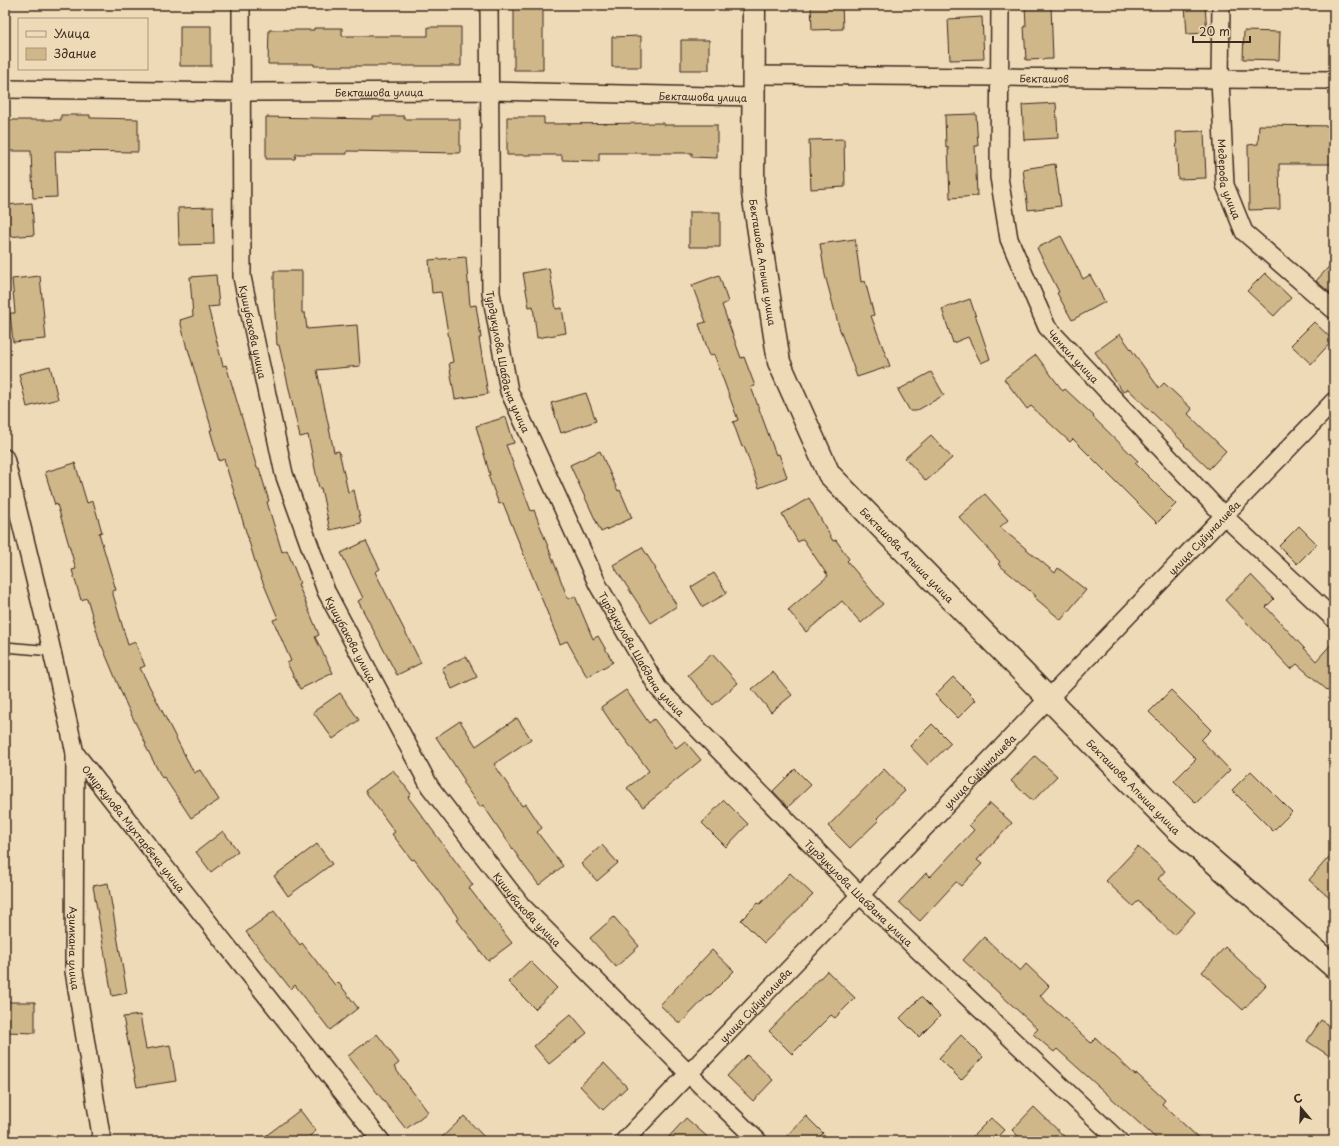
<svg xmlns="http://www.w3.org/2000/svg" width="1339" height="1146" viewBox="0 0 1339 1146" font-family="'Playpen Sans',sans-serif">
<style>
.building{fill:#d0b78a;stroke:#3b2a1e}
.lines{fill:none;stroke-linecap:round;stroke-linejoin:round}
.lane-casing{stroke:#3b2a1e;stroke-width:12}
.street-casing{stroke:#3b2a1e;stroke-width:20}
.secondary-casing{stroke:#3b2a1e;stroke-width:25}
.lane{stroke:#efdab8;stroke-width:9}
.street{stroke:#efdab8;stroke-width:17}
.secondary{stroke:#efdab8;stroke-width:22}
.labels{text-anchor:middle;dominant-baseline:central;stroke-width:3.5;stroke-linejoin:round;paint-order:stroke}
.street-label{font-size:10px;fill:#3b2a1e;stroke:#efdab8}
</style>
<rect width="100%" height="100%" fill="#efdab8"/>
<filter id="ink" filterUnits="userSpaceOnUse"><feTurbulence type="fractalNoise" baseFrequency=".025" numOctaves="2"/><feDisplacementMap in="SourceGraphic" scale="8" xChannelSelector="R" yChannelSelector="G"/><feConvolveMatrix kernelMatrix="1 2 1 2 8 2 1 2 1" color-interpolation-filters="sRGB"/></filter>
<g filter="url(#ink)">
<path class="building" d="M 514,5 L 543,5 L 543,70 L 514,70 Z
M 811,5 L 842,5 L 843,29 L 812,30 Z
M 1025,5 L 1051,5 L 1053,59 L 1026,60 L 1024,26 L 1026,26 Z
M 1185,5 L 1205,5 L 1207,33 L 1187,34 Z
M 982,17 L 984,59 L 950,60 L 948,19 Z
M 180,26 L 211,26 L 211,66 L 180,66 Z
M 428,27 L 461,27 L 461,66 L 314,66 L 314,64 L 268,64 L 269,30 L 314,30 L 314,28 L 342,28 L 342,36 L 428,36 Z
M 1244,31 L 1280,32 L 1279,60 L 1243,59 Z
M 641,36 L 641,67 L 612,67 L 612,37 Z
M 681,40 L 709,40 L 709,70 L 681,70 Z
M 1056,103 L 1058,138 L 1024,140 L 1022,105 Z
M 976,114 L 978,146 L 975,146 L 977,196 L 950,198 L 948,147 L 946,148 L 945,115 Z
M 61,115 L 90,115 L 90,118 L 138,119 L 138,152 L 55,151 L 57,197 L 33,198 L 31,151 L 5,151 L 5,120 L 61,120 Z
M 372,116 L 404,116 L 404,119 L 460,119 L 460,153 L 347,151 L 347,154 L 296,154 L 295,159 L 266,159 L 266,117 L 372,119 Z
M 507,117 L 544,117 L 544,124 L 664,123 L 664,125 L 717,125 L 717,158 L 692,157 L 692,153 L 599,153 L 599,161 L 562,160 L 562,155 L 507,155 Z
M 1259,125 L 1334,126 L 1334,164 L 1279,164 L 1280,209 L 1249,210 L 1248,145 L 1258,144 Z
M 1204,131 L 1206,178 L 1178,179 L 1176,132 Z
M 844,139 L 845,187 L 811,189 L 809,140 Z
M 1055,164 L 1061,206 L 1028,210 L 1023,169 Z
M 32,203 L 34,235 L 5,237 L 5,205 Z
M 213,207 L 214,244 L 179,245 L 178,208 Z
M 689,212 L 720,212 L 720,247 L 689,247 Z
M 1061,236 L 1083,279 L 1090,275 L 1105,302 L 1072,320 L 1057,293 L 1059,292 L 1037,248 Z
M 855,239 L 861,282 L 865,281 L 874,315 L 871,316 L 890,366 L 857,377 L 839,327 L 825,275 L 820,244 Z
M 466,257 L 470,306 L 476,305 L 481,338 L 479,338 L 488,394 L 455,399 L 449,363 L 453,362 L 441,292 L 432,293 L 429,260 Z
M 1334,261 L 1334,296 L 1316,281 Z
M 549,268 L 556,309 L 562,308 L 566,333 L 537,338 L 533,306 L 529,307 L 523,273 Z
M 274,271 L 302,271 L 302,313 L 305,313 L 307,329 L 357,325 L 360,366 L 317,370 L 334,452 L 339,451 L 348,492 L 354,490 L 361,523 L 330,530 L 321,488 L 319,488 L 308,435 L 300,437 L 279,345 L 277,345 L 274,298 Z
M 1265,273 L 1291,298 L 1274,316 L 1247,291 Z
M 216,275 L 219,306 L 208,307 L 223,366 L 226,365 L 257,468 L 259,468 L 269,501 L 267,502 L 282,552 L 287,550 L 300,583 L 298,584 L 319,635 L 315,637 L 333,673 L 300,689 L 287,663 L 291,661 L 273,620 L 278,618 L 257,568 L 224,459 L 219,461 L 210,430 L 212,430 L 188,349 L 187,349 L 180,320 L 193,316 L 190,277 Z
M 719,275 L 728,302 L 722,305 L 741,358 L 744,357 L 755,386 L 751,387 L 776,455 L 779,454 L 787,477 L 759,488 L 744,446 L 742,447 L 733,422 L 738,420 L 714,354 L 710,356 L 699,324 L 706,322 L 692,285 Z
M 40,276 L 46,339 L 13,342 L 10,313 L 15,313 L 12,279 Z
M 970,299 L 990,359 L 981,363 L 968,337 L 953,343 L 942,309 Z
M 1314,322 L 1333,340 L 1311,364 L 1291,345 Z
M 1120,334 L 1159,388 L 1164,383 L 1192,409 L 1188,414 L 1226,451 L 1209,469 L 1184,445 L 1185,444 L 1128,389 L 1123,392 L 1095,352 Z
M 1036,355 L 1063,391 L 1065,389 L 1094,416 L 1093,417 L 1138,461 L 1135,463 L 1176,504 L 1157,523 L 1073,439 L 1070,442 L 1031,406 L 1027,409 L 1004,379 Z
M 50,366 L 58,399 L 27,407 L 19,374 Z
M 931,372 L 944,395 L 916,411 L 910,411 L 898,390 Z
M 586,393 L 596,421 L 561,433 L 551,403 Z
M 506,417 L 514,443 L 506,445 L 531,511 L 534,510 L 568,599 L 575,596 L 593,639 L 598,636 L 613,662 L 587,677 L 567,641 L 560,644 L 503,503 L 499,504 L 488,475 L 490,475 L 476,426 Z
M 931,435 L 952,458 L 926,481 L 905,458 Z
M 600,451 L 618,491 L 620,490 L 632,518 L 601,532 L 570,465 Z
M 75,463 L 87,503 L 93,501 L 102,532 L 99,533 L 116,590 L 112,591 L 128,645 L 135,642 L 145,666 L 140,668 L 194,773 L 200,770 L 219,800 L 191,818 L 164,777 L 162,778 L 145,745 L 146,744 L 127,706 L 102,646 L 101,646 L 87,598 L 81,600 L 72,570 L 76,569 L 57,504 L 55,505 L 45,472 Z
M 985,494 L 1008,520 L 1000,527 L 1055,573 L 1058,568 L 1086,590 L 1061,620 L 1034,597 L 1036,596 L 998,564 L 1000,562 L 959,517 Z
M 809,498 L 833,541 L 836,540 L 849,559 L 847,561 L 883,604 L 861,623 L 842,601 L 806,632 L 788,610 L 828,576 L 803,539 L 798,542 L 782,514 Z
M 1299,526 L 1317,544 L 1297,564 L 1279,546 Z
M 366,541 L 380,569 L 375,572 L 421,663 L 397,675 L 358,601 L 363,598 L 341,553 Z
M 642,547 L 656,569 L 655,570 L 677,606 L 651,623 L 613,565 Z
M 714,573 L 727,593 L 703,607 L 691,587 Z
M 1251,575 L 1274,599 L 1266,607 L 1316,661 L 1334,641 L 1334,696 L 1297,664 L 1291,669 L 1225,600 Z
M 712,654 L 738,683 L 713,705 L 688,675 Z
M 466,656 L 477,677 L 452,689 L 442,668 Z
M 773,672 L 792,695 L 771,712 L 752,689 Z
M 953,677 L 976,700 L 958,718 L 935,695 Z
M 626,690 L 649,723 L 654,719 L 676,748 L 685,741 L 701,760 L 643,807 L 627,788 L 649,771 L 618,730 L 617,731 L 601,707 Z
M 1171,690 L 1211,730 L 1201,740 L 1230,770 L 1196,803 L 1174,781 L 1196,759 L 1149,712 Z
M 340,693 L 359,720 L 333,739 L 313,712 Z
M 517,718 L 531,739 L 494,764 L 522,806 L 526,804 L 542,828 L 537,832 L 563,866 L 539,885 L 523,864 L 483,805 L 480,807 L 463,783 L 465,781 L 436,737 L 460,721 L 476,746 Z
M 932,724 L 951,743 L 928,765 L 910,746 Z
M 1035,756 L 1057,776 L 1033,801 L 1011,781 Z
M 795,769 L 811,785 L 788,807 L 773,791 Z
M 884,769 L 905,791 L 877,818 L 879,820 L 850,848 L 828,826 Z
M 393,770 L 411,794 L 408,797 L 473,885 L 469,888 L 512,943 L 488,961 L 457,920 L 459,919 L 414,859 L 412,860 L 392,834 L 395,832 L 365,791 Z
M 1251,771 L 1292,812 L 1273,831 L 1232,790 Z
M 724,800 L 748,824 L 726,847 L 702,823 Z
M 990,803 L 1012,823 L 977,860 L 982,864 L 961,886 L 956,882 L 920,921 L 899,902 L 926,873 L 930,877 L 974,830 L 969,825 Z
M 223,831 L 238,851 L 211,872 L 196,852 Z
M 317,844 L 332,864 L 288,896 L 274,876 Z
M 602,845 L 618,863 L 597,881 L 581,864 Z
M 1138,847 L 1165,871 L 1158,879 L 1195,912 L 1174,935 L 1138,901 L 1133,906 L 1106,881 Z
M 1334,851 L 1334,902 L 1309,880 Z
M 790,873 L 813,895 L 764,943 L 741,920 L 758,903 L 760,904 Z
M 108,883 L 127,993 L 112,996 L 93,886 Z
M 274,911 L 300,945 L 302,943 L 335,985 L 338,982 L 358,1008 L 330,1030 L 295,985 L 291,989 L 246,932 Z
M 614,917 L 639,946 L 616,967 L 590,938 Z
M 984,937 L 1020,971 L 1026,964 L 1049,986 L 1040,996 L 1091,1043 L 1096,1038 L 1135,1075 L 1137,1074 L 1165,1100 L 1162,1104 L 1202,1141 L 1159,1141 L 1057,1049 L 1054,1052 L 1033,1034 L 1038,1029 L 963,960 Z
M 1225,947 L 1266,985 L 1243,1010 L 1202,972 Z
M 712,950 L 734,971 L 710,995 L 709,994 L 680,1024 L 660,1005 Z
M 530,961 L 557,988 L 535,1009 L 508,982 Z
M 827,971 L 855,998 L 835,1018 L 831,1015 L 792,1054 L 769,1031 Z
M 921,997 L 940,1016 L 919,1037 L 900,1018 Z
M 6,1002 L 35,1002 L 35,1033 L 5,1032 Z
M 571,1014 L 587,1033 L 549,1064 L 534,1046 Z
M 140,1015 L 146,1049 L 170,1045 L 176,1081 L 137,1087 L 123,1017 Z
M 1321,1020 L 1334,1028 L 1334,1059 L 1307,1041 Z
M 377,1034 L 399,1063 L 394,1067 L 428,1112 L 406,1129 L 348,1056 Z
M 961,1035 L 983,1057 L 961,1080 L 939,1058 Z
M 747,1055 L 773,1080 L 753,1101 L 727,1076 Z
M 604,1063 L 627,1087 L 603,1110 L 580,1086 Z
M 1034,1107 L 1069,1141 L 1023,1141 L 1012,1130 Z
M 300,1110 L 316,1131 L 303,1141 L 259,1141 Z
M 464,1116 L 488,1141 L 438,1141 L 456,1124 Z
M 806,1116 L 823,1133 L 816,1141 L 782,1141 Z
M 686,1118 L 712,1141 L 665,1141 Z
M 991,1118 L 1004,1130 L 993,1141 L 968,1141 Z"/>
<g class="lines">
<g class="lane-casing">
<path id="lane" d="M 5,647 L 52,651"/>
</g>
<g class="street-casing">
<g id="street">
<path id="s1" d="M 241,5 L 242,277 L 284,474 L 326,591 L 430,787 L 521,905 L 689,1074 L 758,1141"/>
<path id="s2" d="M 489,5 L 491,293 L 509,391 L 598,585 L 658,688 L 860,895 L 1119,1141"/>
<path id="s3" d="M 1000,5 L 999,177 L 1009,239 L 1047,327 L 1224,516 L 1334,619"/>
<path id="s4" d="M 1221,5 L 1220,79 L 1225,185 L 1244,232 L 1334,310"/>
<path id="s5" d="M 754,75 L 1334,80"/>
<path id="s6" d="M 5,89 L 241,92 L 489,91 L 754,97"/>
<path id="s7" d="M 5,458 L 46,625 L 75,753 L 381,1141"/>
<path id="s8" d="M 75,753 L 74,971 L 102,1141"/>
<path id="s9" d="M 624,1141 L 1334,401"/>
</g>
</g>
<g class="secondary-casing">
<g id="secondary">
<path id="s10" d="M 754,5 L 753,193 L 779,362 L 829,474 L 1175,828 L 1334,967"/>
</g>
</g>
<use href="#lane" class="lane"/>
<use href="#street" class="street"/>
<use href="#secondary" class="secondary"/>
</g>
</g>
<g class="labels">
<g class="street-label">
<text stroke="none"><textPath href="#s5" startOffset="290">Бекташов</textPath></text>
<text stroke="none"><textPath href="#s6" startOffset="374">Бекташова улица</textPath></text>
<text stroke="none"><textPath href="#s6" startOffset="698">Бекташова улица</textPath></text>
<text stroke="none"><textPath href="#s4" startOffset="175">Медерова улица</textPath></text>
<text stroke="none"><textPath href="#s10" startOffset="258">Бекташова Апыша улица</textPath></text>
<text stroke="none"><textPath href="#s1" startOffset="328">Кушубакова улица</textPath></text>
<text stroke="none"><textPath href="#s3" startOffset="370">Ченкил улица</textPath></text>
<text stroke="none"><textPath href="#s2" startOffset="359">Турдукулова Шабдана улица</textPath></text>
<text stroke="none"><textPath href="#s9" startOffset="837">улица Суйуналиева</textPath></text>
<text stroke="none"><textPath href="#s10" startOffset="594">Бекташова Апыша улица</textPath></text>
<text stroke="none"><textPath href="#s1" startOffset="652">Кушубакова улица</textPath></text>
<text stroke="none"><textPath href="#s2" startOffset="683">Турдукулова Шабдана улица</textPath></text>
<text stroke="none"><textPath href="#s9" startOffset="513">улица Суйуналиева</textPath></text>
<text stroke="none"><textPath href="#s10" startOffset="918">Бекташова Апыша улица</textPath></text>
<text stroke="none"><textPath href="#s7" startOffset="399">Омуркулова Мухтарбека улица</textPath></text>
<text stroke="none"><textPath href="#s2" startOffset="1007">Турдукулова Шабдана улица</textPath></text>
<text stroke="none"><textPath href="#s1" startOffset="976">Кушубакова улица</textPath></text>
<text stroke="none"><textPath href="#s8" startOffset="195">Азимкана улица</textPath></text>
<text stroke="none"><textPath href="#s9" startOffset="189">улица Суйуналиева</textPath></text>
</g>
</g>
<rect width="1339" height="1146" fill="none" stroke="#efdab8" stroke-width="20"/>
<rect x="10" y="10" width="1319" height="1126" fill="none" stroke="#3b2a1e" stroke-width="1.5" filter="url(#ink)"/>
<rect x="18" y="18" width="130" height="52" fill="#efdab8" stroke="#a7947a"/>
<rect x="26" y="31" width="20" height="6" fill="#efdab8" stroke="#a7947a"/>
<text x="54" y="38" font-size="12" fill="#3b2a1e">Улица</text>
<rect x="26" y="48" width="20" height="12" fill="#d0b78a" stroke="#a7947a"/>
<text x="54" y="58" font-size="12" fill="#3b2a1e">Здание</text>
<g transform="translate(1301 1108) rotate(341)" stroke="#efdab8" stroke-width="3" paint-order="stroke">
<path d="M0-3L7 15L0 10L-7 15Z" fill="#3b2a1e"/>
<text y="-6" font-size="11" font-weight="bold" text-anchor="middle" fill="#3b2a1e">С</text>
</g>
<path d="M1193 36v6h57v-6" fill="none" stroke="#3b2a1e" stroke-width="2"/>
<text x="1199" y="36" font-size="12" fill="#3b2a1e" stroke="#efdab8" stroke-width="3" paint-order="stroke">20 m</text>
</svg>
